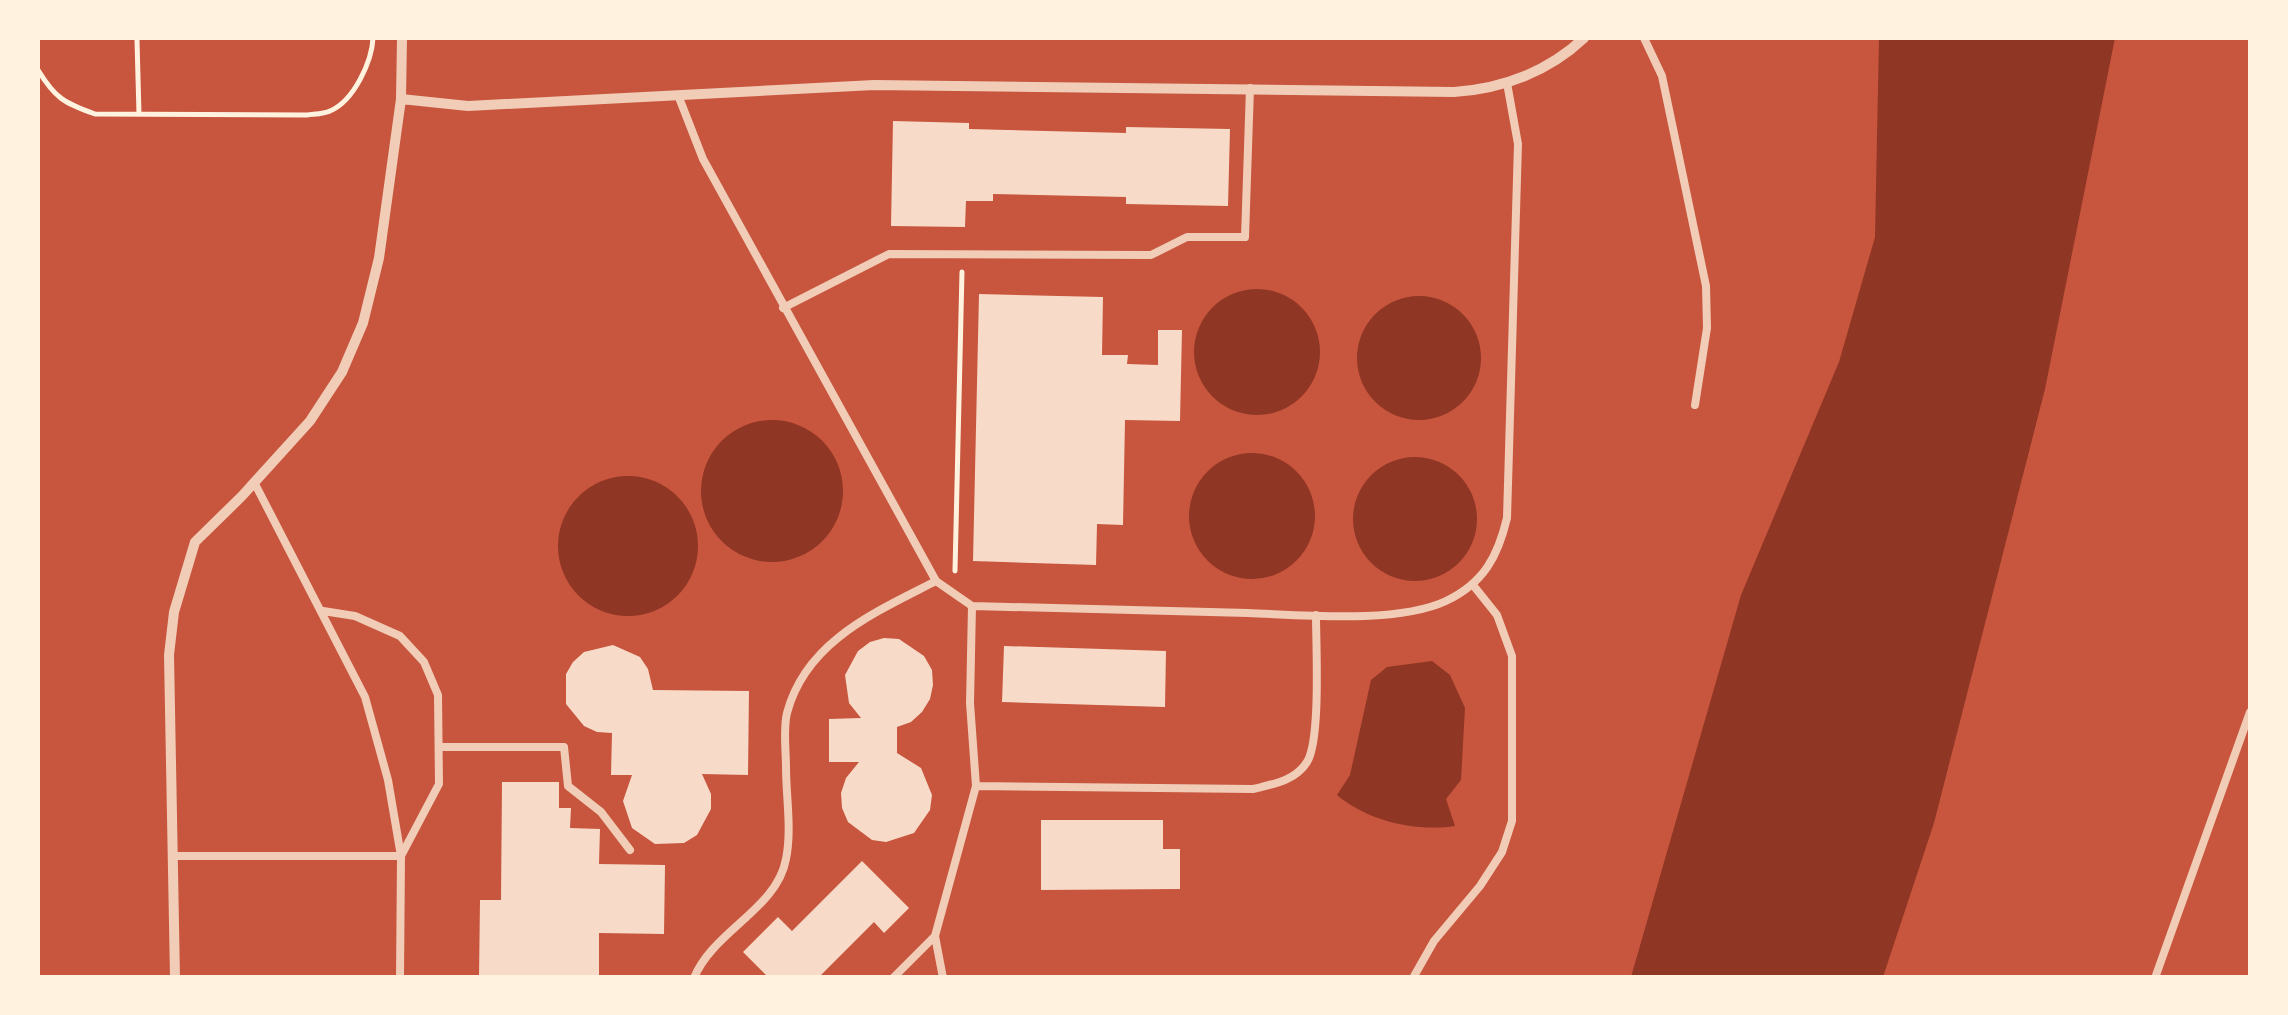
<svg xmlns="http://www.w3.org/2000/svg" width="2288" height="1015" viewBox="0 0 2288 1015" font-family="'Source Sans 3',sans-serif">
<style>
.water{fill:#8f3625}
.building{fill:#f7dbc8}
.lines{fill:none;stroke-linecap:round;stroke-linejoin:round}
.path{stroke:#fff3e0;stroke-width:5}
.service{stroke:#f1ccb7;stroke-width:8}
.minor{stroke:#f1ccb7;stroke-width:10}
</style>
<rect width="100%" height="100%" fill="#c8553d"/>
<path class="water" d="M 1879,38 L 2115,38 L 2045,389 L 1934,823 L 1883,977 L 1631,977 L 1741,595 L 1839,362 L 1875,237 Z
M1194 352a63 63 0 1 1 126 0a63 63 0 1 1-126 0Z
M1357 358a62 62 0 1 1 124 0a62 62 0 1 1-124 0Z
M701 491a71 71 0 1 1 142 0a71 71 0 1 1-142 0Z
M1189 516a63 63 0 1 1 126 0a63 63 0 1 1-126 0Z
M1353 519a62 62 0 1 1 124 0a62 62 0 1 1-124 0Z
M558 546a70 70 0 1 1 140 0a70 70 0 1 1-140 0Z
M 1432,661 L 1450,675 L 1465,708 L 1461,780 L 1446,799 L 1455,826 C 1415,832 1368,821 1337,795 L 1350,775 L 1371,680 L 1387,667 Z"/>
<path class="building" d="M 893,121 L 969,123 L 969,129 L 1126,133 L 1126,127 L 1230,129 L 1228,206 L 1126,204 L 1126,197 L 993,194 L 993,201 L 966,201 L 965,227 L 891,226 Z
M 979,294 L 1103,297 L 1102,355 L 1128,355 L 1127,364 L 1158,365 L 1158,330 L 1182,330 L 1180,421 L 1125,420 L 1123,525 L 1097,524 L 1096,565 L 973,561 Z
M 884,638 L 899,639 L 924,656 L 932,670 L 933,685 L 930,699 L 922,712 L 911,722 L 897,727 L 897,753 L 921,768 L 932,795 L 930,810 L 914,833 L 886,842 L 872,840 L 848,822 L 842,808 L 841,793 L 846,778 L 859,762 L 829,762 L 829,719 L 861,718 L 849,703 L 845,675 L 858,651 L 870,642 Z
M 613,645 L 640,657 L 648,669 L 653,690 L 749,691 L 748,775 L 702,774 L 711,794 L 711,809 L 697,835 L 684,843 L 655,844 L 632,828 L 623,801 L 632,775 L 611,775 L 612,733 L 597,732 L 584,726 L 566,704 L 566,674 L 573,662 L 584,652 Z
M 1004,646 L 1166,651 L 1165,707 L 1002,702 Z
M 502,782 L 559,782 L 559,808 L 571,808 L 570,828 L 600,829 L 599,864 L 665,865 L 664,934 L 599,933 L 599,978 L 479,978 L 480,900 L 501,900 Z
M 1041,820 L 1163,820 L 1163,849 L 1180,849 L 1180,889 L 1041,890 Z
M 862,861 L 909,908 L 884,933 L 874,922 L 818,978 L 769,978 L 743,952 L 778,917 L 792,931 Z"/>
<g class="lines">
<path class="path" d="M 137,40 L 139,114
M 38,70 C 55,98 64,103 95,114 L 307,115 C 314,114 324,114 330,111 C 354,101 372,61 373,38
M 955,571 L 962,272"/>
<path class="service" d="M 1644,38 L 1662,76 L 1706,286 L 1707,328 L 1695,405
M 678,95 L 703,159 L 936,581 L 972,606 C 1064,609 1156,611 1248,613 C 1303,615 1397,624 1446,601 C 1484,583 1498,556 1507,518 L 1518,144 L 1507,83
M 783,308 L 889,254 L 1151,255 L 1187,237 L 1245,237 L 1250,88
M 254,482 L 365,697 L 388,780 L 401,856 L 400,978
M 439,747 L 564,747 L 568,786 L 601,812 L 630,850
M 976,786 L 1253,789 C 1273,784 1295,781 1307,762 C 1321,740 1316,645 1316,615
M 172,856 L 401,856 L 439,784 L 438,695 L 424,662 L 400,636 L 355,616 L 323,611
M 694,978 C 713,931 777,909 786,859 C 792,830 786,796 786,767 C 786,750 783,729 787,713 C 806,641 876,612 936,581
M 893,978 L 935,936
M 943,978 L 935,936 L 976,786 L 970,703 L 972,606
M 1413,978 L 1434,941 L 1480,886 L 1502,852 L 1512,821 L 1512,656 L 1497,615 L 1473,585
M 2155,978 L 2250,712"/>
<path class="minor" d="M 401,99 L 468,106 L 874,85 L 1454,92 C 1503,89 1549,71 1584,38
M 175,978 L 169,655 L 174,612 L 195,542 L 242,496 L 310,421 L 342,372 L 363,323 L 379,258 L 401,99 L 402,38"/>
</g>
<rect width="2288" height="1015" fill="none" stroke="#fff3e0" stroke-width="80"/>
</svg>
